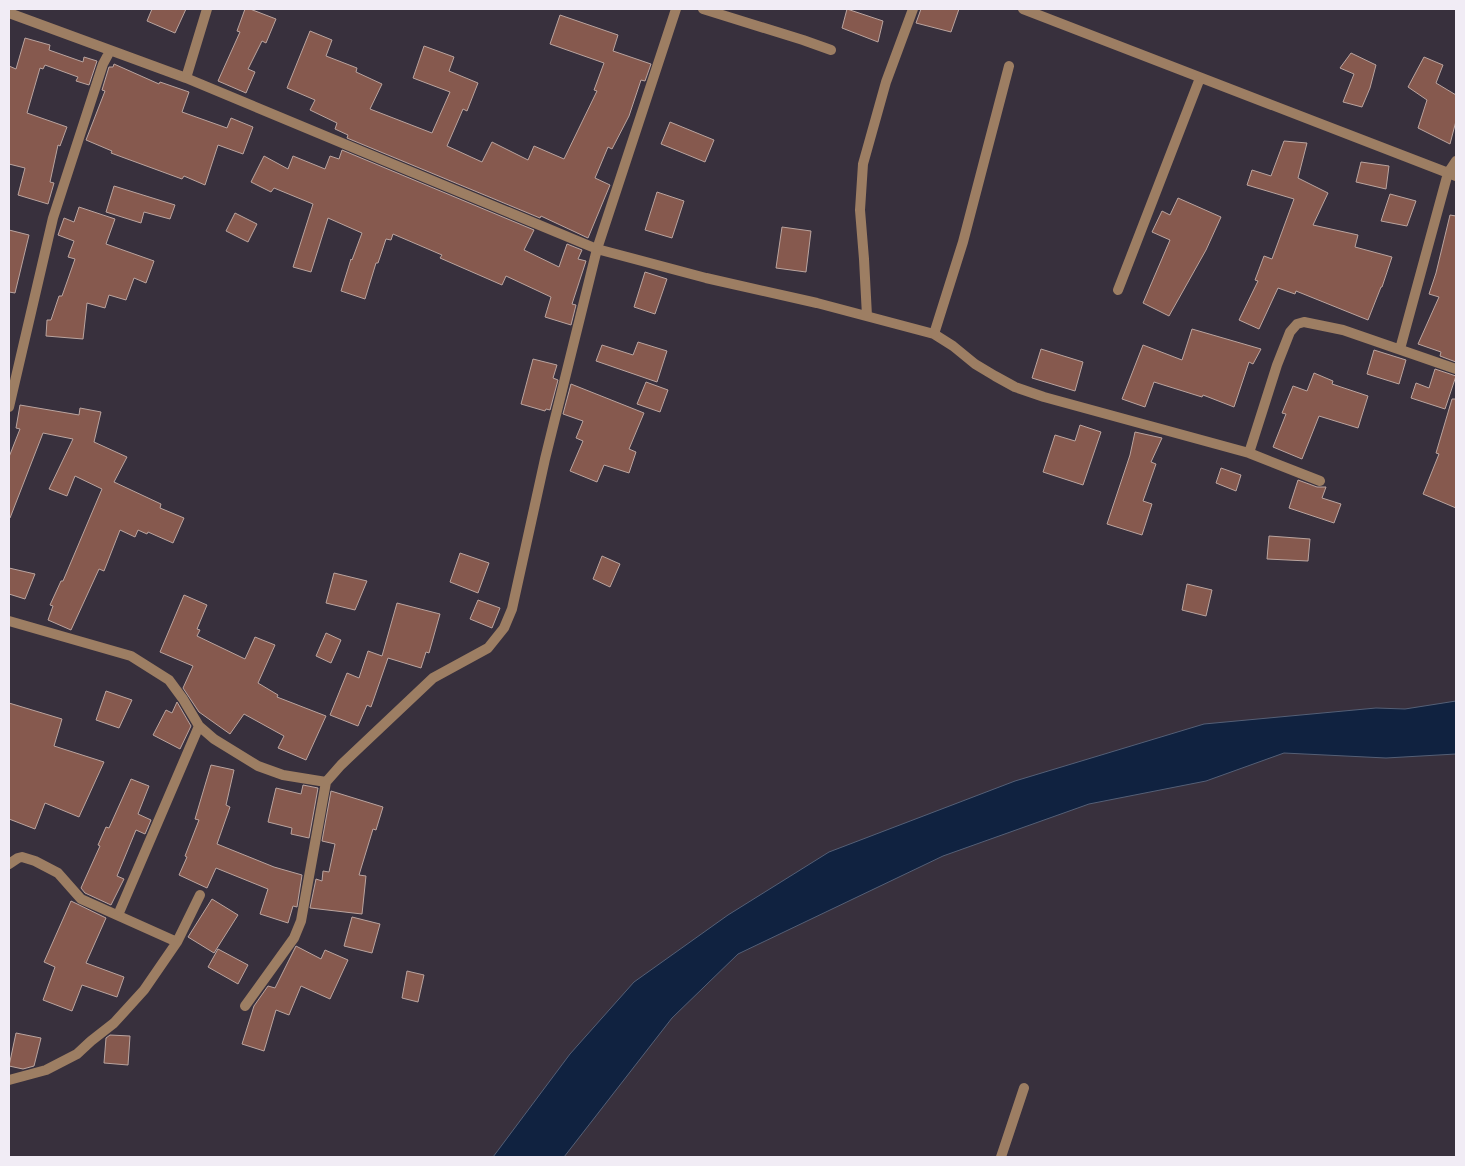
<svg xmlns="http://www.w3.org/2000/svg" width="1465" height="1166" viewBox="0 0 1465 1166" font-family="Helvetica,sans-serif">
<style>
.water{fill:#102240;stroke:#545f76}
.building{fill:#86594e;stroke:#baa49f}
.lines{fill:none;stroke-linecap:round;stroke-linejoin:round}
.street{stroke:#9d7e63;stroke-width:10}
</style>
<rect width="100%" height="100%" fill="#38303d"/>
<path class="water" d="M 1456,701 L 1456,754 L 1386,758 L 1284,753 L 1206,781 L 1089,804 L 943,856 L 738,954 L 672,1018 L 564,1157 L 493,1157 L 570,1054 L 634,982 L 728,915 L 829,852 L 1015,781 L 1204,724 L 1376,708 L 1405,709 Z"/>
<path class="building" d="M 152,9 L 186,9 L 175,33 L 147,21 Z
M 245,9 L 250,9 L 276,19 L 266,43 L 262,41 L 248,69 L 255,72 L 246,93 L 218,81 L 240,32 L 237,31 Z
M 847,9 L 883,21 L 878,42 L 842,28 Z
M 921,9 L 959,9 L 951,32 L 916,23 Z
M 560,15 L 618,35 L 613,51 L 651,64 L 645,81 L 641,80 L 629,116 L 612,149 L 608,147 L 595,178 L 610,185 L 588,238 L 541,216 L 540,218 L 347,138 L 348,135 L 335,129 L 337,123 L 310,110 L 315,100 L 287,88 L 310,31 L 332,40 L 326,56 L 357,68 L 356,72 L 382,84 L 370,109 L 432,133 L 450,92 L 413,78 L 424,46 L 454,57 L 449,71 L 478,83 L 467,111 L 463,109 L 447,146 L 482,162 L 492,142 L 528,160 L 534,146 L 564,159 L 597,91 L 594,90 L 604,63 L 550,44 Z
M 25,38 L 50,45 L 49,50 L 83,62 L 84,57 L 97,61 L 89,85 L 76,81 L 78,77 L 45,65 L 43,69 L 40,68 L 27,113 L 67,127 L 60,146 L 58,145 L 50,182 L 54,183 L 48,204 L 18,195 L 25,168 L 9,164 L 9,66 L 16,69 Z
M 1351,53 L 1376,65 L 1370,88 L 1362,107 L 1343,102 L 1354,74 L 1340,68 Z
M 1424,57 L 1443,65 L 1436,83 L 1456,95 L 1456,121 L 1450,144 L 1418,128 L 1427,100 L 1408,87 Z
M 114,64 L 159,84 L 160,82 L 189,92 L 182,112 L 227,128 L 231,118 L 253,127 L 243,154 L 218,145 L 205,185 L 184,176 L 182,179 L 111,153 L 112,151 L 86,140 L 105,91 L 102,90 L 109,67 L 113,67 Z
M 670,122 L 714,140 L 705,162 L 661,144 Z
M 1284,141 L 1307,143 L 1298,178 L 1328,193 L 1313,225 L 1358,235 L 1355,247 L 1392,257 L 1382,287 L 1381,287 L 1368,320 L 1296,291 L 1295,294 L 1278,288 L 1259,329 L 1239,320 L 1258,281 L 1255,280 L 1264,256 L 1272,259 L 1294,199 L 1247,185 L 1252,170 L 1271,176 Z
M 342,150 L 534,230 L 524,250 L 559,267 L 567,244 L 582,250 L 578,259 L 586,261 L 572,304 L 576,305 L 571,325 L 545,317 L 551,297 L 506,276 L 502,285 L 440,258 L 442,255 L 393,234 L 391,240 L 386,239 L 378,263 L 376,263 L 365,299 L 341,291 L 351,259 L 352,260 L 362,233 L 328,218 L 311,272 L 293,267 L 313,204 L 274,188 L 271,192 L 251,182 L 264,156 L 288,169 L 293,156 L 325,169 L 330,156 L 339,159 Z
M 1361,162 L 1389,166 L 1386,189 L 1356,182 Z
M 114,186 L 175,205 L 170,219 L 144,212 L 141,223 L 106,212 Z
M 657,192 L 684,201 L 672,238 L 645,230 Z
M 1390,194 L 1416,201 L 1407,226 L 1381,221 Z
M 1178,198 L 1221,217 L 1206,250 L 1169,316 L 1143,303 L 1170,240 L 1152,232 L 1162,211 L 1170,215 Z
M 79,207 L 115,219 L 106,244 L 154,261 L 146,283 L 134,278 L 126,300 L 109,295 L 105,308 L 87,303 L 83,339 L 46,336 L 47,320 L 51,320 L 59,296 L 62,296 L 75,259 L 68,257 L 74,241 L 58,235 L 64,218 L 74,222 Z
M 235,213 L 257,224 L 248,242 L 226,231 Z
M 1450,215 L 1456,216 L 1456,362 L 1440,356 L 1441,352 L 1418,344 L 1439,297 L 1429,294 L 1436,273 Z
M 782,227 L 811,231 L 806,272 L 776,268 Z
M 9,230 L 29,235 L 15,293 L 9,292 Z
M 645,272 L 667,279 L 655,314 L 634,307 Z
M 1192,329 L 1261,349 L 1253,364 L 1249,362 L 1234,407 L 1203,395 L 1202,397 L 1154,382 L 1145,407 L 1122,399 L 1143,345 L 1182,360 Z
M 638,342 L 667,351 L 657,382 L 596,361 L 602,345 L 633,355 Z
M 1041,349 L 1083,362 L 1075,391 L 1032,378 Z
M 1374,350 L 1406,360 L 1399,384 L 1367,374 Z
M 533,359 L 557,365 L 553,378 L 558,380 L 550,410 L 546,409 L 545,411 L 521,404 Z
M 1435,369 L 1456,376 L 1445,409 L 1411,398 L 1416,383 L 1429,388 Z
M 1314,373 L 1333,381 L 1332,384 L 1368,396 L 1358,428 L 1319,416 L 1302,459 L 1273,447 L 1286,414 L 1282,413 L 1293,386 L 1307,391 Z
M 646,382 L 668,390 L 660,412 L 637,404 Z
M 571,384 L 644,413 L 629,449 L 636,452 L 629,473 L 604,465 L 597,482 L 570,471 L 583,441 L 576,438 L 583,421 L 563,414 Z
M 1452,399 L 1456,399 L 1456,508 L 1423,494 L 1439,454 L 1436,453 Z
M 20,405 L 79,415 L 80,408 L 101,412 L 94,442 L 127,457 L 114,482 L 161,504 L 160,508 L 184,518 L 173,543 L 148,532 L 147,534 L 138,530 L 135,537 L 120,530 L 104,571 L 99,569 L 71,630 L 48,620 L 53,606 L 50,605 L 61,581 L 63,581 L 102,489 L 75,476 L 67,496 L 49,489 L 73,439 L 43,433 L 10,518 L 9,518 L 9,457 L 20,429 L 16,428 Z
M 1080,425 L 1101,432 L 1083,485 L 1043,472 L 1055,435 L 1075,441 Z
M 1135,432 L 1162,438 L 1151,462 L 1156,464 L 1143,501 L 1152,504 L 1142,535 L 1107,524 L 1130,455 Z
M 1221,468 L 1241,475 L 1236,491 L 1216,483 Z
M 1298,480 L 1317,487 L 1326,487 L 1322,498 L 1341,504 L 1334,523 L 1289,508 Z
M 1269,536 L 1310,539 L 1308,561 L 1267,559 Z
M 460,553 L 489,563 L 478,593 L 450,582 Z
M 602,556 L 620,564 L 610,587 L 593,579 Z
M 9,568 L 35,574 L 25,599 L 9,594 Z
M 334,573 L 367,581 L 355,610 L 326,603 Z
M 1187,584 L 1212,590 L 1206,616 L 1182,610 Z
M 184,595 L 207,605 L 197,629 L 200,630 L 197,636 L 245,659 L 255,637 L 275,645 L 258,683 L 278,695 L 277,697 L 326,716 L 306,760 L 278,748 L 284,736 L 244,714 L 230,734 L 199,712 L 183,688 L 193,666 L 160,652 Z
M 478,600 L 500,608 L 492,628 L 470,619 Z
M 397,603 L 440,614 L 429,653 L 426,652 L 421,668 L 388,658 L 371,707 L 367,705 L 358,726 L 330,715 L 347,673 L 359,678 L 368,651 L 382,656 Z
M 326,633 L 341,640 L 331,663 L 316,656 Z
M 106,691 L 132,700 L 119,728 L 96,720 Z
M 177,702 L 191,726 L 180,749 L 153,735 L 166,710 L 172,713 Z
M 9,703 L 62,719 L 54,746 L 104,762 L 79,817 L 45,803 L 35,829 L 9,819 Z
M 211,765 L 234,770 L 226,805 L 230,807 L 217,844 L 274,867 L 302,875 L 297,907 L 293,906 L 288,923 L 260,914 L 268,889 L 216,868 L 207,888 L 179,875 L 187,857 L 185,856 L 199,820 L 195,819 Z
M 131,779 L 149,786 L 138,814 L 151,820 L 145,834 L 136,830 L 117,876 L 124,879 L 111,905 L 85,893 L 81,888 L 100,846 L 98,845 L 106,827 L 109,828 Z
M 303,785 L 318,788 L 309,838 L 291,834 L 292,828 L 268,822 L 276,788 L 301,794 Z
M 331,791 L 383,807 L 376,830 L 373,829 L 359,875 L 366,876 L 362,914 L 310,908 L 316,879 L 322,881 L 323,871 L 329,872 L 335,844 L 322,841 Z
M 212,899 L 238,915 L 214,953 L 188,937 Z
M 71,901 L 106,918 L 86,963 L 124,977 L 117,997 L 82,985 L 72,1011 L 43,1000 L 55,967 L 44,962 Z
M 352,917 L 380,924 L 372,953 L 344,946 Z
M 296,946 L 321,959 L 325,950 L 348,960 L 330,999 L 301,986 L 289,1015 L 276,1010 L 264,1051 L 242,1044 L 254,1006 L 268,986 L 275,988 Z
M 218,949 L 248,965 L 238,984 L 208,967 Z
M 407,971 L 424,975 L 418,1002 L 402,998 Z
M 16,1033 L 41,1038 L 34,1066 L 23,1069 L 9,1066 Z
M 110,1035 L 130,1036 L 128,1065 L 104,1063 L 106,1038 Z"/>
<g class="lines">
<path class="street" d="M 703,9 L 803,40 L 831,50
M 1023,9 L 1456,176
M 9,13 L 186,78 L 597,249 L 706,278 L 817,303 L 934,334 L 953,346 L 975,364 L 995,376 L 1015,387 L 1044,397 L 1249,453 L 1320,481
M 186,78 L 207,9
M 1118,290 L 1200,78
M 867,316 L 864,259 L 860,210 L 863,164 L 886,82 L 913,9
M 934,334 L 963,242 L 1009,66
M 1400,349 L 1448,173 L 1456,161
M 9,407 L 53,218 L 103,64 L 110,51
M 1249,453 L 1277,365 L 1290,332 L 1297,324 L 1304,322 L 1343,330 L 1456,369
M 9,621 L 131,656 L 169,680 L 183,699 L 199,726 L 214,739 L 258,766 L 283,775 L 326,782
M 9,864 L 18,858 L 22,857 L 35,861 L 58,873 L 81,899 L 177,942
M 118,915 L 199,726
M 245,1006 L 294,938 L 301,921 L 326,782 L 341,765 L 433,678 L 488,648 L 504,628 L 512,609 L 545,459 L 597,249 L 676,9
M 9,1080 L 46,1070 L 77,1054 L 91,1041 L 114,1023 L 144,990 L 177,942 L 200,895
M 1001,1157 L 1024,1088"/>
</g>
<rect width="1465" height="1166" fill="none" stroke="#f1ecf5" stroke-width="20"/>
</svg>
